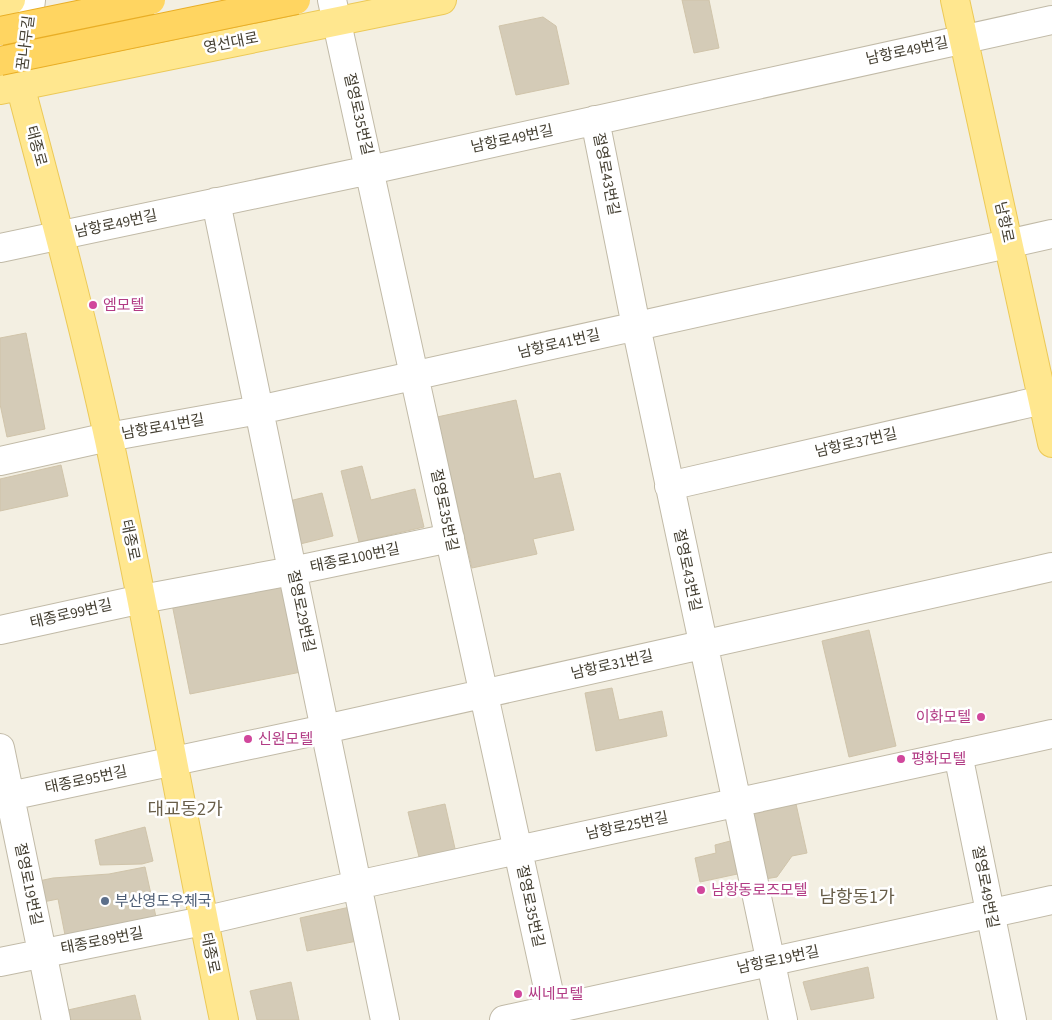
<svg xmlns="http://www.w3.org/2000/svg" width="1052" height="1020" viewBox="0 0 1052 1020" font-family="'Source Sans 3','Noto Sans KR',sans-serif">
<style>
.building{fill:#d4cbb7;stroke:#d0c4aa}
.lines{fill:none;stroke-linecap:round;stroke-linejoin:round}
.minor-casing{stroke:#c1baa7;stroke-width:30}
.major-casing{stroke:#ecc957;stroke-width:30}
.minor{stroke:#fff;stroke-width:28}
.major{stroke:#ffe78f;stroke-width:28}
.highway-bridge-casing{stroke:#e9ae26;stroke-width:30;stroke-linecap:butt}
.highway-bridge{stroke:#ffd561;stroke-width:28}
.hotel-dot{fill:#d1479c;stroke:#fff;stroke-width:2}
.service-dot{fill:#5c6f8a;stroke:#fff;stroke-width:2}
.labels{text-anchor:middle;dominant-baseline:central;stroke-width:5;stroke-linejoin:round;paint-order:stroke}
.street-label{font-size:15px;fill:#443f32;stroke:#fff}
.hotel-label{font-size:15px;fill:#b23c85;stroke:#fff;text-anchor:start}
.service-label{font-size:15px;fill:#4e5e75;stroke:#fff;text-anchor:start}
.quarter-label{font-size:18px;fill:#685e49;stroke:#fff}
</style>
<rect width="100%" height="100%" fill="#f3efe2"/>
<path class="building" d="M 682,0 L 709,0 L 719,48 L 694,53 Z
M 543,17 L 556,26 L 569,84 L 516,95 L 499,26 Z
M 26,333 L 45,429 L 7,437 L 0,404 L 0,338 Z
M 516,400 L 534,479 L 560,473 L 574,530 L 533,539 L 537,554 L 472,568 L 437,417 Z
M 61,465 L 68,496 L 0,511 L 0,479 Z
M 362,466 L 371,500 L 415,489 L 424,527 L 359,542 L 341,471 Z
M 322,493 L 333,536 L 296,545 L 285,502 Z
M 288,581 L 306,671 L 190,694 L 172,604 Z
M 869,630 L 896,746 L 849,757 L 822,641 Z
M 612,688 L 619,720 L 662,711 L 667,736 L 596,751 L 585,693 Z
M 445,804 L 456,853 L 420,861 L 408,812 Z
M 796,804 L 807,853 L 792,856 L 777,877 L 765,879 L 750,815 Z
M 145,827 L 153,861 L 142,864 L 100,865 L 95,840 Z
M 734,840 L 742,873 L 700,882 L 695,858 L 716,853 L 715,845 Z
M 145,867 L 156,917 L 65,935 L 58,899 L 38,903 L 34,882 L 53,878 L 109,874 Z
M 350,907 L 357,941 L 307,951 L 300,918 Z
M 868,967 L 874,998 L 811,1010 L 803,982 Z
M 291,982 L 299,1020 L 257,1020 L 250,991 Z
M 135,995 L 141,1020 L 71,1020 L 68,1010 Z"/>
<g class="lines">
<g class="minor-casing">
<path id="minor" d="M 332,0 L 555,1020
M 25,48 L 31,0
M 595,120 L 636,326 L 783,1020
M 216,202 L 385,1020
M 0,248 L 370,170 L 1052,20
M 0,461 L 108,437 L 259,410 L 1052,234
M 669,486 L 1043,400
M 0,630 L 142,599 L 292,571 L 450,538
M 0,748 L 56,1020
M 958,754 L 1012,1020
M 0,798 L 325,729 L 1052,567
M 0,962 L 203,921 L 357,885 L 1052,734
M 504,1020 L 1052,900"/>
</g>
<g class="major-casing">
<path id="major" d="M 955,0 L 1052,443
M 0,2 L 11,0
M 20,85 C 51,203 83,321 109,440 C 150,633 184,827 224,1020
M 0,90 L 442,0"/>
</g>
<use href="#minor" class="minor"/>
<use href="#major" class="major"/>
<g class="highway-bridge-casing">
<path id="highway-bridge" d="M 0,31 L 151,0
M 0,61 L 296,0"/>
</g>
<use href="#highway-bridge" class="highway-bridge"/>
</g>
<g class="hotel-dot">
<circle cx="93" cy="305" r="5"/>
<circle cx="981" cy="717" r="5"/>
<circle cx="248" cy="739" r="5"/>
<circle cx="901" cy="759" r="5"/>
<circle cx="701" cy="890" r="5"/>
<circle cx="518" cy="994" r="5"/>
</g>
<circle class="service-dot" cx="105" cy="901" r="5"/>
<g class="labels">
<g class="street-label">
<text transform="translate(26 43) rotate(-83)">꿈나무길</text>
<text transform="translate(231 43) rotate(-11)">영선대로</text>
<text transform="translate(907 51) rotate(-12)">남항로49번길</text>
<text transform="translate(358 114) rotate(77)">절영로35번길</text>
<text transform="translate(512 139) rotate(-12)">남항로49번길</text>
<text transform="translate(36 146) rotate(75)">태종로</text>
<text transform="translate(606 174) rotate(79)">절영로43번길</text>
<text transform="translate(1004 222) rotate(78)">남항로</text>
<text transform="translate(116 224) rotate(-12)">남항로49번길</text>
<text transform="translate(559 344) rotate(-13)">남항로41번길</text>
<text transform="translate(163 427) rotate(-10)">남항로41번길</text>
<text transform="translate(856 443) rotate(-13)">남항로37번길</text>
<text transform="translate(444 510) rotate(78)">절영로35번길</text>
<text transform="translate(130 540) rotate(78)">태종로</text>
<text transform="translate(355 558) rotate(-12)">태종로100번길</text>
<text transform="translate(687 570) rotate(78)">절영로43번길</text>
<text transform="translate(301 611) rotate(78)">절영로29번길</text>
<text transform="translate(71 614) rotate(-13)">태종로99번길</text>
<text transform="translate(612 665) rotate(-13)">남항로31번길</text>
<text transform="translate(86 780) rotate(-12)">태종로95번길</text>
<text transform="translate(627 826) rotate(-12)">남항로25번길</text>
<text transform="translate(28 884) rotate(78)">절영로19번길</text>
<text transform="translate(985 887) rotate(79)">절영로49번길</text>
<text transform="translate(530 906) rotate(78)">절영로35번길</text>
<text transform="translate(102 941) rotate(-11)">태종로89번길</text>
<text transform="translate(210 953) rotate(78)">태종로</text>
<text transform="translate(778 960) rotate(-12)">남항로19번길</text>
</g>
<g class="hotel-label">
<text x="103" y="305">엠모텔</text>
<text x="971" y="717" text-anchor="end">이화모텔</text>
<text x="258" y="739">신원모텔</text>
<text x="911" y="759">평화모텔</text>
<text x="711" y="890">남항동로즈모텔</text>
<text x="528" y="994">씨네모텔</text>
</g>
<g class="service-label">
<text x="115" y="901">부산영도우체국</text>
</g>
<g class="quarter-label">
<text x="185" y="809">대교동2가</text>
<text x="857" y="897">남항동1가</text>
</g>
</g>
</svg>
